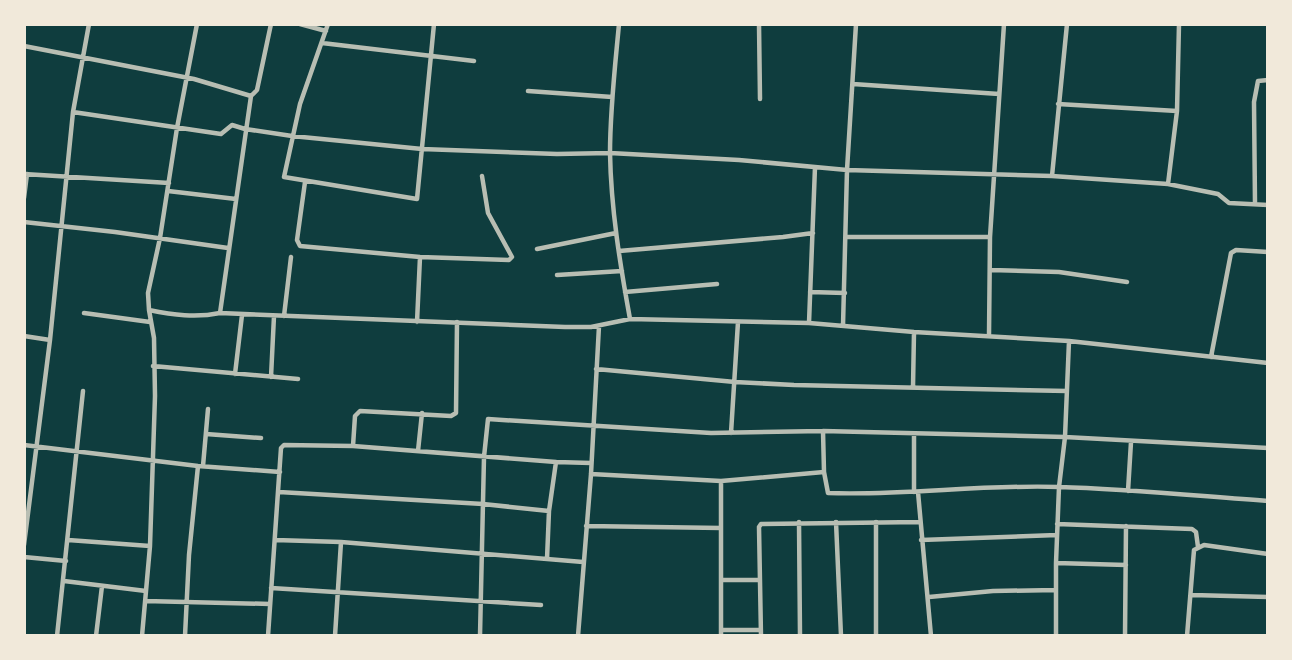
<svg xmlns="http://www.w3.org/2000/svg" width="1292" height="660" viewBox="0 0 1292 660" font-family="'Open Sans',sans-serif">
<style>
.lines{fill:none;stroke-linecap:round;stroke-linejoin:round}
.minor{stroke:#b8beb3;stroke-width:4.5}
</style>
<rect width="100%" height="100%" fill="#0f3d3e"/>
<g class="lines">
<path class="minor" d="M 300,24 L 326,31
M 328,24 L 300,104 L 284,177 L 417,199 L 434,24
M 619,24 C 615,67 610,110 610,153 C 611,209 620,264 630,319
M 759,24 L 760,99
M 322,43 L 474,61
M 24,46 L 194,79 L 251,96 L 220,313
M 853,84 L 999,94
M 528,91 L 612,97
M 251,96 L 257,90 L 271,24
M 1058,104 L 1177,111
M 73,112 L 221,134 L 232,125 L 245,129 L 292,136 L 422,149 L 557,154 L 610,153 L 739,160 L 847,170 L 1052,176 L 1168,184 L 1218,194 L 1229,203 L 1268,205
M 24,174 L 169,183
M 1052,176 L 1067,24
M 305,182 L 297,240 L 300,246 L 420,257 L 509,260 L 512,257 L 488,213 L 482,176
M 1168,184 L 1177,111 L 1179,24
M 168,191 L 236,199
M 24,198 L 27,174
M 1255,204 L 1254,102 L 1258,81 L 1268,80
M 24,222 L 115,232 L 228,248
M 846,237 L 990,237
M 537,249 L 616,233
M 619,251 L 783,237 L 813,233
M 991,270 L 1059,272 L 1127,282
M 557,275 L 622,271
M 625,292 L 717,284
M 810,292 L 845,293
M 149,310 C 173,315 196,318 220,313 L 565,327 L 591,327 L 630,319 L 809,323 L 914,332 L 1069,341 L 1268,363
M 84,313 L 150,322
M 284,316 L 291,257
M 417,322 L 420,257
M 809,323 L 815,167
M 843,326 L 847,170 L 856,24
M 24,336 L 50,340
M 989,336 L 990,237 L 1004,24
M 1211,357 L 1231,253 L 1236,250 L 1268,252
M 153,366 L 298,379
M 596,369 L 735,382 L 794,385 L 1067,391
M 235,374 L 242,315
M 271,377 L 274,316
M 913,387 L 914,332
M 823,431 L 824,472 L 828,493 C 905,496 982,484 1059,487 C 1128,489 1198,496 1268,501
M 731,433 L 738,322
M 206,434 L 261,438
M 914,434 L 914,492
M 24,445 L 198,466 L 280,472
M 353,446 L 355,416 L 360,411 L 451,416 L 456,413 L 457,322
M 418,451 L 422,413
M 203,466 L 208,409
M 591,474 L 721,481 L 824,472
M 1128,491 L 1131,442
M 279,492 L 483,504 L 549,511
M 918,492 L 931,636
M 799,522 L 800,636
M 836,522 L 841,636
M 1057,524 L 1192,529 L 1196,532 L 1198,547
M 586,526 L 721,528
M 68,540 L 150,546
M 275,540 L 341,542 L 583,562
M 921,540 L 1057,535
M 24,545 L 50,340 L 73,112 L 89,24
M 24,557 L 66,561
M 547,559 L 549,511 L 556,462
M 1056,563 L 1126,565
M 722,580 L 759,580
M 64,581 L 146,591
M 271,588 L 541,605
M 1192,595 L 1268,597
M 929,597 L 993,591 L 1056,590
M 145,601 L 270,604
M 721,630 L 760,630
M 57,636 L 83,391
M 96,636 L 102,586
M 142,636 L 150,546 L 155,396 L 154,338 L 149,310 L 148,293 L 160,238 L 177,128 L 197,24
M 185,636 L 189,555 L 198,466
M 268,636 L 281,448 L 284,445 L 353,446 L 556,462 L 591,463
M 335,636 L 341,542
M 480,636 L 484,457 L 488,419 L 711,433 L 823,431 L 1065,437 L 1268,448
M 578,636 L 591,474 L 599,326
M 721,636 L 721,481
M 761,636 L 759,527 L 761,524 L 920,522
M 876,636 L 876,522
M 1056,636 L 1056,563 L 1059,487 L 1065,437 L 1069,341
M 1125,636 L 1126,526
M 1187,636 L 1194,550 L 1204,545 L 1268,554"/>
</g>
<rect width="1292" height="660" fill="none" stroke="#f1e9da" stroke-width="52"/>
</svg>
